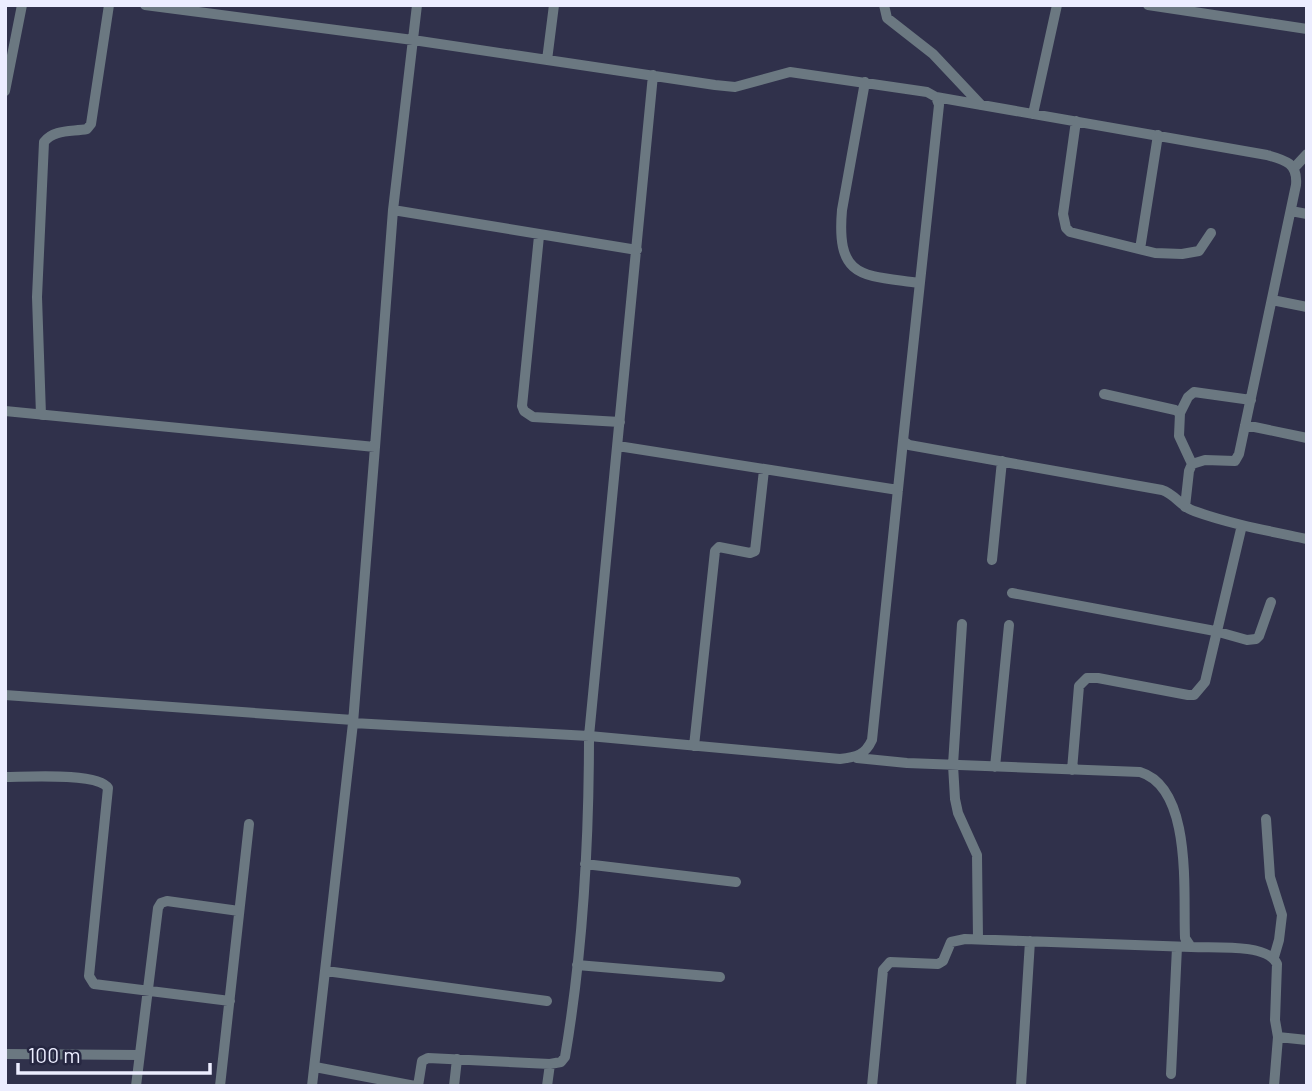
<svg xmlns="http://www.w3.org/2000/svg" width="1312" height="1091" viewBox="0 0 1312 1091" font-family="Barlow,sans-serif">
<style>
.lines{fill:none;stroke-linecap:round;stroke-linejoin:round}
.minor{stroke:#6b7881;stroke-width:10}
</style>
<rect width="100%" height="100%" fill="#30314b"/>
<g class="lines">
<path class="minor" d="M 145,5 L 413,40 L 715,85 L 735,87 L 790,72 L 927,92 L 936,97 L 939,105 L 903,441 L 909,445 L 1162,490 C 1175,494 1181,507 1194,511 C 1230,524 1269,531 1307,539
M 884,5 L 887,18 L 933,54 L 981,105
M 1148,5 L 1307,29
M 547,60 L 554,5
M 865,82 L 842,210 C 836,280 863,275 919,283
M 5,91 L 22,5
M 936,97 L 1267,155 C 1285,160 1298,163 1296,185 L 1239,454 L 1235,461 L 1205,460 L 1192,464 L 1189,471 L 1185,507
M 1033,114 L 1057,5
M 1076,121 L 1063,214 L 1066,228 L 1070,232 L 1155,253 L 1182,254 L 1199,251 L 1211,233
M 1294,168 L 1307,154
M 393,210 L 637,250
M 1291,211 L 1307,214
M 539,236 L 522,406 L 524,411 L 533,417 L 620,422
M 1140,249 L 1158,135
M 1272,300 L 1307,307
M 1104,394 L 1175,410 L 1180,413 L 1179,436 L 1192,464
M 5,411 L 375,447 L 393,210 L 417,5
M 1180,413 L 1188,397 L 1194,392 L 1251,400
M 41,415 L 37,297 L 44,142 C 54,129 72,132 87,129 L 91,124 L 109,5
M 1245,425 L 1307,438
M 618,446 L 898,490
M 992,560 L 1002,461
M 1012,593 L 1215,631 L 1247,640 L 1256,639 L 1259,636 L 1271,602
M 962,624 L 953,765 L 955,799 L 958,813 L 977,855 L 978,939
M 5,695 L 353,720
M 353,723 L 589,736 L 840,759 C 857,757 865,755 872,740 L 903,441
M 694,746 L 715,551 L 719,547 L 750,553 L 755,551 L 764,470
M 857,758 L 907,763 L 1140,772 C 1193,788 1183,893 1185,938 L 1191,947 C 1212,948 1268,943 1277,964 L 1275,1020 L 1278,1037 L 1307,1040
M 995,767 L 1009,625
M 1072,770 L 1079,686 L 1087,678 L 1098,678 L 1188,695 L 1194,695 L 1205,682 L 1242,525
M 5,777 C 26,777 98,772 108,788 L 89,976 L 94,984 L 230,1001
M 1266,819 L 1270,877 L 1282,915 L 1279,940 L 1274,957
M 585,864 L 736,882
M 577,965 L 720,977
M 326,971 L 547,1001
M 5,1054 L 139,1055
M 315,1067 L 415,1086
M 1171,1074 L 1177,947
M 136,1086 L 158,908 L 161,903 L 167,901 L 239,911
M 220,1086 L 249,824
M 312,1086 L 353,723 L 375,447
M 418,1086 L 422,1061 L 428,1058 L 550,1064 L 561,1062 L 565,1057 C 583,951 589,843 589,736 L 653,75
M 454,1086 L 457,1059
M 547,1086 L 550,1064
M 872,1086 L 883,970 L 890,962 L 938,964 L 943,961 L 951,942 L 965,939 L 1191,947
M 1021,1086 L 1030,941
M 1274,1086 L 1278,1037"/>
</g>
<rect width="1312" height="1091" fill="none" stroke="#ecedff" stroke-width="14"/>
<path d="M18 1063v10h192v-10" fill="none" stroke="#ecedff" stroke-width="3.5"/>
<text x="28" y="1063" font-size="21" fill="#ecedff" stroke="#262741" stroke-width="5" paint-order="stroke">100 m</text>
</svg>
